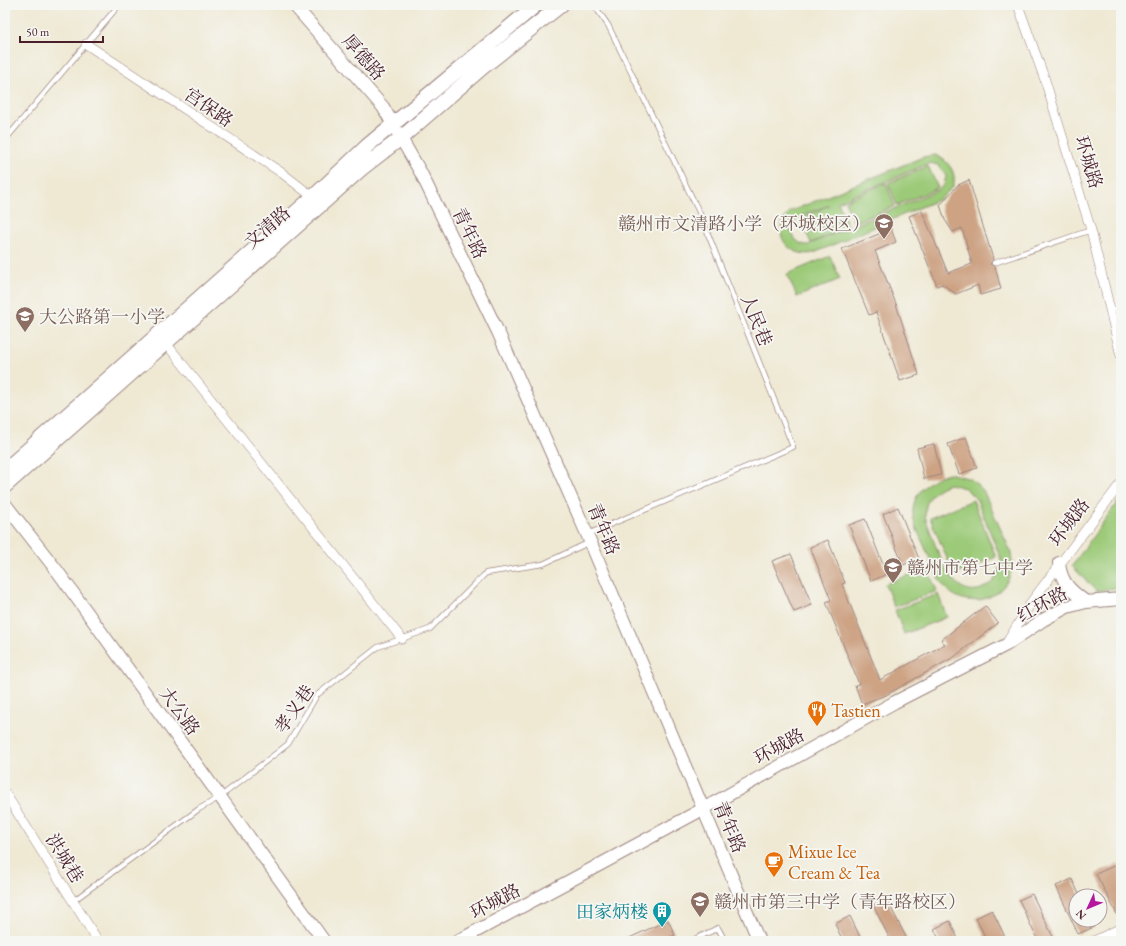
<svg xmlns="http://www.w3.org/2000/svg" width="1126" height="946" viewBox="0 0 1126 946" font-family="'EB Garamond','Noto Serif SC',serif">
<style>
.green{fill:#9cca78;stroke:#737452;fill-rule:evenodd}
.building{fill:#cda384}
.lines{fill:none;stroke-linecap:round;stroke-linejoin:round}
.lane-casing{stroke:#9c8480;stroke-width:6}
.street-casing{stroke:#9c8480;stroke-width:10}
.secondary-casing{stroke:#9c8480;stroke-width:14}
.primary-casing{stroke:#9c8480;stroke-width:16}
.lane{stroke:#fff;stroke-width:4.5}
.street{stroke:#fff;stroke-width:9}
.secondary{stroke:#fff;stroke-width:12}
.primary{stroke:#fff;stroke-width:14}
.labels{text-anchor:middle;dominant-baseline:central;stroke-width:3.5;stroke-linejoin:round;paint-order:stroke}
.street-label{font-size:18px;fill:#4a1f2b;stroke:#f6f6f2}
.education-label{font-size:18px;fill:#785e54;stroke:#f6f6f2;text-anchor:start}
.food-label{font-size:18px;fill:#c56008;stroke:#f6f6f2;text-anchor:start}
.culture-label{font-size:18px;fill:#0d838f;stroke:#f6f6f2;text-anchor:end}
</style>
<rect width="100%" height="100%" fill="#f6f6f2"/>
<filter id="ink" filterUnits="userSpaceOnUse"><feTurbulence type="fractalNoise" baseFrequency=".025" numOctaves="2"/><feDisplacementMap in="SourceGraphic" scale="8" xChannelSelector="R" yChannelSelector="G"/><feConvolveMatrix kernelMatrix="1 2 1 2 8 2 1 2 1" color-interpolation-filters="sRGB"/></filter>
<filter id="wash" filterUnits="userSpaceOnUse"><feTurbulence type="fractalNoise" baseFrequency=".012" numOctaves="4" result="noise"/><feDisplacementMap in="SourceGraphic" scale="16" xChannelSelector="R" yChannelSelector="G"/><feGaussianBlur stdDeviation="0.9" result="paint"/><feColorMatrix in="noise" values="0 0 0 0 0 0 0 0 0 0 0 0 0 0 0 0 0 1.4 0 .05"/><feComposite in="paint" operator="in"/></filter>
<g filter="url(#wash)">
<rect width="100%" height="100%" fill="#efe9d4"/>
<path class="green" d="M 935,155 C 948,160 958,173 953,187 L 940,199 L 814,253 C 788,259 768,231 791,211 L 923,157 ZM 930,163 L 938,165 L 946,176 L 944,185 L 938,190 L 808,245 C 799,245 794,239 791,231 C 792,215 816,211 829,205 L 800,219 L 811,243 L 848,226 L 838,202 Z
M 928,166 L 938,188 L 897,205 L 888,183 Z
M 886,183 L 895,206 L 854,223 L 845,201 Z
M 830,256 L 840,279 L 797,297 L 787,274 Z
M 949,473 L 971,479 L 983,490 L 1010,550 C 1014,563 1012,579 1001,589 C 984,605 958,605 943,585 C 936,576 932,563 927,552 C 923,542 917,532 914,521 C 908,497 927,479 949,473 ZM 950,484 L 965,488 L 977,500 L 1001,559 C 1000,571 997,581 985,587 C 951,606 935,542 926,520 C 922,502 933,489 950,484 Z
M 1121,497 L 1121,587 L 1096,591 L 1072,566 Z
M 973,500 L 996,557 L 954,575 L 930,518 Z
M 927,568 L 937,591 L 894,607 L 885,584 Z
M 938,594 L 947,617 L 904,634 L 895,610 Z"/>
<g id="blocks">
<path class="building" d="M 969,180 L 993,259 L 990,264 L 995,267 L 1001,289 L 980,295 L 978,285 L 956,294 L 942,284 L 937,286 L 909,216 L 922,211 L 948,273 L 972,264 L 962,228 L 953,232 L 945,220 L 940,205 L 958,185 Z
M 891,229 L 896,242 L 875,251 L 896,304 L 919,375 L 900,381 L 876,312 L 869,315 L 842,249 Z
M 966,437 L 977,468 L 959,474 L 948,444 Z
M 934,444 L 941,475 L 924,479 L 917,448 Z
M 898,507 L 919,559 L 903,565 L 883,514 Z
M 865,519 L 884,567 L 890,573 L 871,581 L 849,525 Z
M 828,540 L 845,583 L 842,584 L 880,680 L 945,644 L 941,640 L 985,606 L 998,623 L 954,657 L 886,695 L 862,704 L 855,685 L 859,684 L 826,602 L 831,600 L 810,547 Z
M 791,554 L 812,605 L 794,612 L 772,561 Z
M 1118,864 L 1121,870 L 1121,922 L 1096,874 Z
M 1072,879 L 1080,896 L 1076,896 L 1076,920 L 1091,920 L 1094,927 L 1078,934 L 1056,886 Z
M 1032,894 L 1055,941 L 1038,941 L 1019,900 Z
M 886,898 L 908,941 L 891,941 L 873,905 Z
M 992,910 L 1007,941 L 987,941 L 976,918 Z
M 850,916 L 862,941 L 843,941 L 835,924 Z
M 668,920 L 675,935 L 661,941 L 623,941 Z
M 950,921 L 959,941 L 940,941 L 934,929 Z"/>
</g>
</g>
<g filter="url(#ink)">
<use href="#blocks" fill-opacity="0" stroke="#9c8480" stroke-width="1"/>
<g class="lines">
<g class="lane-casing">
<path id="lane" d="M 5,140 L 119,5
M 994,263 L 1091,230
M 588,534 L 793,447 L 700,214 L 608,25 L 594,5
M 73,901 L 199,809 L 220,797 L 288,744 L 317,695 L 378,647 L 430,629 L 486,573 L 543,564 L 590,542
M 691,941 L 718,928 L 725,941"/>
</g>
<g class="street-casing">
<path id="street" d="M 1018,5 L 1045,80 L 1091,230 L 1121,356
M 86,44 L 282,173 L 313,197
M 165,342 L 402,639
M 1006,644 L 1032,601 L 1121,483
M 5,793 L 98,941
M 1094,941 L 1121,928"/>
</g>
<g class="secondary-casing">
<path id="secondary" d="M 294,5 L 383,107 L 421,173 L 499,334 L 587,534 L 759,941
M 5,504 L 58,572 L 324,941
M 1059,563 C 1061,583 1071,591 1086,602
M 458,941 L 703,809 L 895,702 L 1006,645 L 1043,620 L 1067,607 L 1086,602 L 1121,599"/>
</g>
<g class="primary-casing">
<path id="primary" d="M 5,470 L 313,197 L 367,146 L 536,5
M 5,486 L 361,169 L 401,138 L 483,67 L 561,5"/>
</g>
<use href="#lane" class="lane"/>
<use href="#street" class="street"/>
<use href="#secondary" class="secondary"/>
<use href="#primary" class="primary"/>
</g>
</g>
<defs>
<g id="school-pin" transform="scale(1)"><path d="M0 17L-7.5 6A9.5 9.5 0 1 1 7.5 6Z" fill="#8d6e63" stroke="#f6f6f2"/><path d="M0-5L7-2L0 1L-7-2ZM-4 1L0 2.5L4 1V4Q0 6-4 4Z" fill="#fff"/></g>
<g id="restaurant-pin" transform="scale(1)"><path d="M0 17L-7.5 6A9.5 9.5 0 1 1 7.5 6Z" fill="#e8710a" stroke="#f6f6f2"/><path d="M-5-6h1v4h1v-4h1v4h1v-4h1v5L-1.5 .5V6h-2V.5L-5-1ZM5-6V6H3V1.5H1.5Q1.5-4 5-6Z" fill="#fff"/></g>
<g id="cafe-pin" transform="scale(1)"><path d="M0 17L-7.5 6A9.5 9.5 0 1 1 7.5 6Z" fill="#e8710a" stroke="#f6f6f2"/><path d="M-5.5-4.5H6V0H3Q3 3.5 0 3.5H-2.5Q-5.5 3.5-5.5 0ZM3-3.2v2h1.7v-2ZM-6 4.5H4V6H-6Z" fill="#fff"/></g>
<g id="building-pin" transform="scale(1)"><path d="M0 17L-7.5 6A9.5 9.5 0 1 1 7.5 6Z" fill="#0f9aa8" stroke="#f6f6f2"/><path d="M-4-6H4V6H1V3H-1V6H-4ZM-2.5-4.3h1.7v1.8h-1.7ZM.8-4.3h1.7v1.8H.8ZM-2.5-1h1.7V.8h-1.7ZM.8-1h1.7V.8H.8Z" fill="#fff"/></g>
</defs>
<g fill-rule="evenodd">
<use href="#school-pin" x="884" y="223"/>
<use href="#school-pin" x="25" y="316"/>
<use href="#school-pin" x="893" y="567"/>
<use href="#restaurant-pin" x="817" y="710"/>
<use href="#cafe-pin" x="774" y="861"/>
<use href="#school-pin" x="700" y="901"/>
<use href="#building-pin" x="662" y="911"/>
</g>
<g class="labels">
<g class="street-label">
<text transform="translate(364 57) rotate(49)">厚德路</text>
<text transform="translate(209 107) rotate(34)">宫保路</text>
<text transform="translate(1089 162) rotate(73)">环城路</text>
<text transform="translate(267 227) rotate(-41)">文清路</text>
<text transform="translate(470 233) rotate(64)">青年路</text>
<text transform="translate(757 320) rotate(68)">人民巷</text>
<text transform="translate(1069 522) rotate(-53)">环城路</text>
<text transform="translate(604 529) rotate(67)">青年路</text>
<text transform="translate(1042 604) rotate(-28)">红环路</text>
<text transform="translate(294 709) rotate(-55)">孝义巷</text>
<text transform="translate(180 711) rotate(54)">大公路</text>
<text transform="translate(779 746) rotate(-29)">环城路</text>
<text transform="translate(730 827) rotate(67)">青年路</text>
<text transform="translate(65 858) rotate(58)">洪城巷</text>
<text transform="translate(495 901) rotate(-28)">环城路</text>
</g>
<g class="education-label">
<text x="870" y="223" text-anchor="end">赣州市文清路小学（环城校区）</text>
<text x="39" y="316">大公路第一小学</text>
<text x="907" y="567">赣州市第七中学</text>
<text x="714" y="901">赣州市第三中学（青年路校区）</text>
</g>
<g class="food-label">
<text x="831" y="710">Tastien</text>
<text x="788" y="851">Mixue Ice<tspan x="788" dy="21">Cream &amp; Tea</tspan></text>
</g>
<g class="culture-label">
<text x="648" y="911">田家炳楼</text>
</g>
</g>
<rect width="1126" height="946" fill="none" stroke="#f6f6f2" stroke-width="20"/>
<g transform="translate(1088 908) rotate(226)"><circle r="19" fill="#f6f6f2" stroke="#b1a0a2"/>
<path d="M0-3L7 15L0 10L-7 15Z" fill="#b5179e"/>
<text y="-6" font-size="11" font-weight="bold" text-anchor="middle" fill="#4a1f2b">N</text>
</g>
<path d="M20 36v6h83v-6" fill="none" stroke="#4a1f2b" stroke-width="2"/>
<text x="26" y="36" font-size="12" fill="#4a1f2b" stroke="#f6f6f2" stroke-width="3" paint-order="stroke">50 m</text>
</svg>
